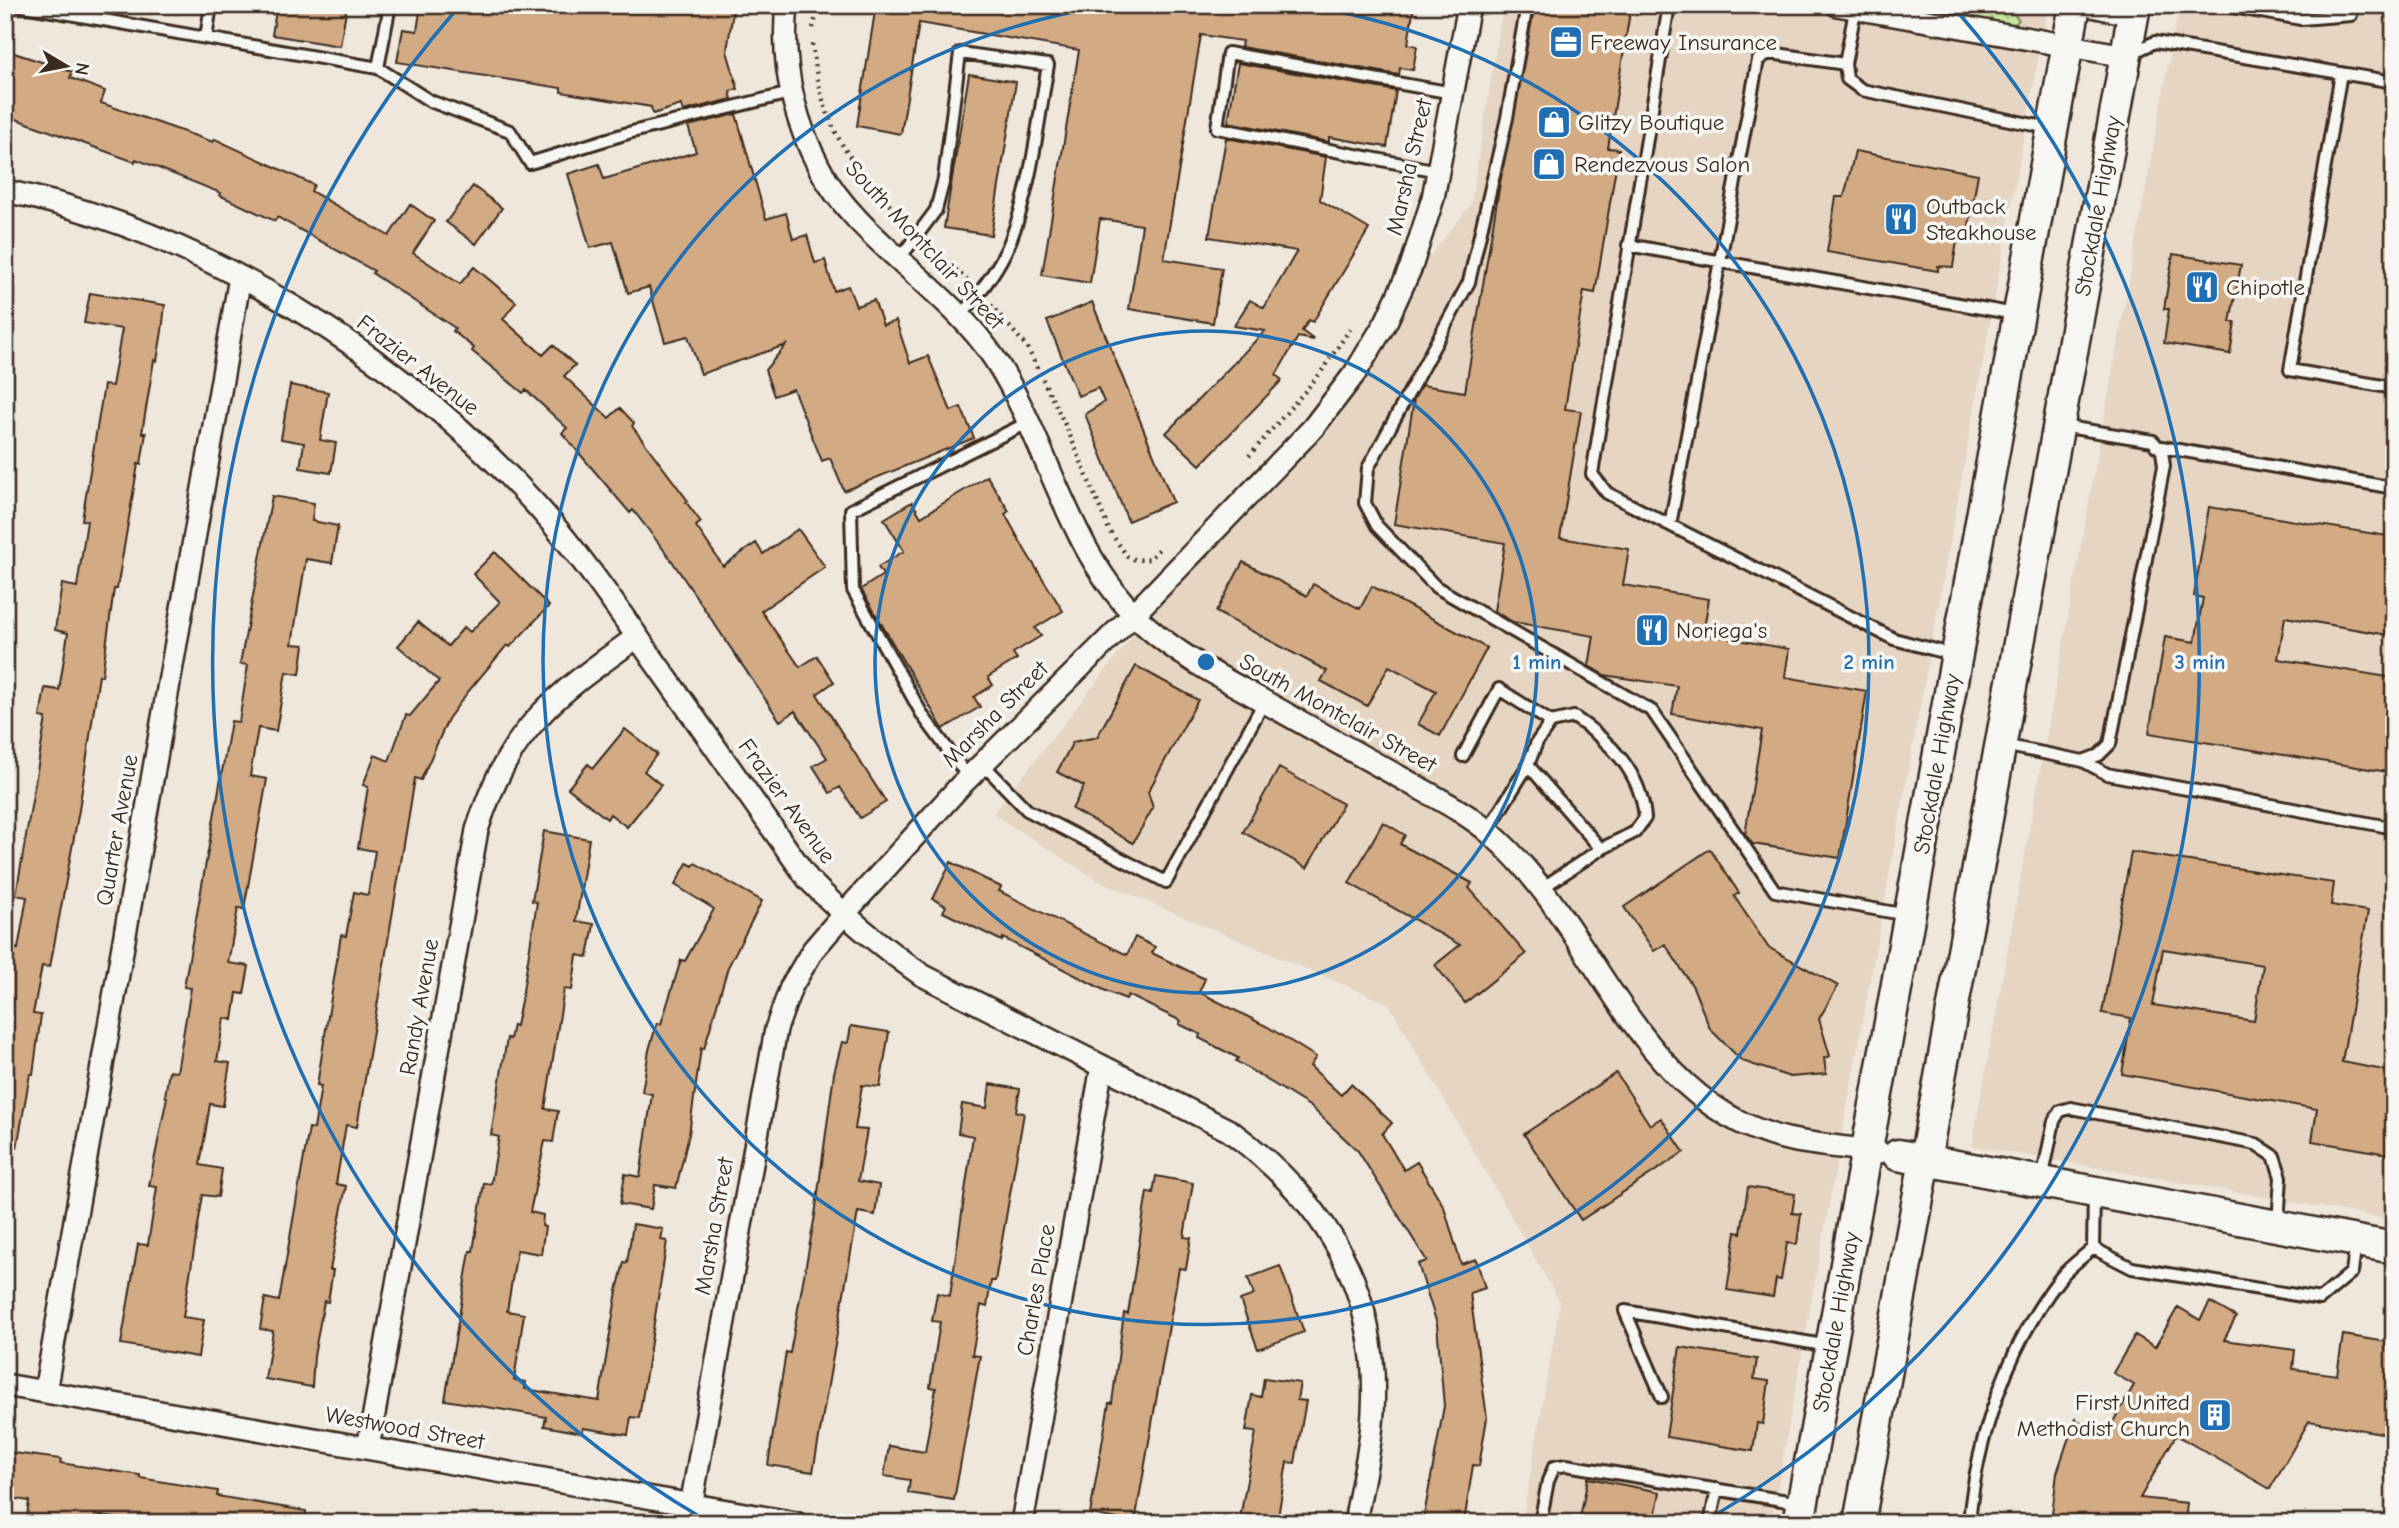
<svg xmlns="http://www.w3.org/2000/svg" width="2399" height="1528" viewBox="0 0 2399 1528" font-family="'Comic Neue',sans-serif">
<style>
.built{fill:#e6d5c2}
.grass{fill:url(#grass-dots);stroke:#82885e;stroke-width:2}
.building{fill:#d2ab84;stroke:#3b2a1e;stroke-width:2;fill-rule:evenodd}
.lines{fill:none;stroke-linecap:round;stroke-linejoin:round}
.lane-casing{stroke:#3b2a1e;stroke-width:16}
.street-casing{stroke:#3b2a1e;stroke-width:26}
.secondary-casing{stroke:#3b2a1e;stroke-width:35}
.path{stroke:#3b2a1e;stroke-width:4.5;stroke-dasharray:2 5;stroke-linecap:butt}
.lane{stroke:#f6f6f2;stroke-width:10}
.street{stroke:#f6f6f2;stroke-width:21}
.secondary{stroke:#f6f6f2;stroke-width:30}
.ring{fill:none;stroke:#1f6fb2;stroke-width:3.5}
.labels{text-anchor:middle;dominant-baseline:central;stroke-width:7;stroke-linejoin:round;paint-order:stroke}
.poi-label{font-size:23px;fill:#3b2a1e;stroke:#f6f6f2;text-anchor:start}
.street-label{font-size:23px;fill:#3b2a1e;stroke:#f6f6f2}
.centre{fill:#1f6fb2;stroke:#f6f6f2;stroke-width:3.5}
.ring-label{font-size:21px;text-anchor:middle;font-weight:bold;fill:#1f6fb2;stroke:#f6f6f2;stroke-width:7;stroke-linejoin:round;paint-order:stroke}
</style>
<defs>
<pattern id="grass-dots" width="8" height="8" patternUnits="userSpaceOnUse" patternTransform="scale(1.75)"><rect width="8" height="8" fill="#c8e69d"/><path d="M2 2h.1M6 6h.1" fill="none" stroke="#adc587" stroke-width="1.8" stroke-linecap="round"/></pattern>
</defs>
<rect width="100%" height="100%" fill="#efe7dc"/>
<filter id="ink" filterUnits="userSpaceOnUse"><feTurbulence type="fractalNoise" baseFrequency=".0143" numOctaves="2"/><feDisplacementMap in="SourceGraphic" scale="14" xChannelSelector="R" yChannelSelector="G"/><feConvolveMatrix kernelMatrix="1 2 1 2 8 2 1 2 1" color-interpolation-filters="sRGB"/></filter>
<g filter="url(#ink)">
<path class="built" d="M 1503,5 L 2048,5 L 1771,1523 L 1522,1523 L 1560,1302 L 1389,1004 L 1099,881 L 993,814 L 1471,204 Z
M 2179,5 L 2394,5 L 2394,1220 L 1972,1146 Z"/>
<path class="grass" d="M 1917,5 L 1969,5 L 2013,13 L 2019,20 L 2011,28 L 1921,11 Z"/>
<path class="building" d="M 277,5 L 347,5 L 340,46 L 272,35 Z
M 421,5 L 734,5 L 727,51 L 738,89 L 730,91 L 732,99 L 683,111 L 681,105 L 653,114 L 651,107 L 561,92 L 561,88 L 397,62 L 403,29 L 417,31 Z
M 876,5 L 1110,5 L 1158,13 L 1159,5 L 1414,5 L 1408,44 L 1417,46 L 1413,70 L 1400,68 L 1399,75 L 1241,47 L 1242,41 L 1201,35 L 1164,259 L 1222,268 L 1213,323 L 1129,309 L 1142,225 L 1100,219 L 1090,283 L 1042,275 L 1079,50 L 919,23 L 901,134 L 857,126 Z
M 1535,5 L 1586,5 L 1630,12 L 1608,148 L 1619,149 L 1595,293 L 1584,291 L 1565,409 L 1581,411 L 1560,538 L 1629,549 L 1623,585 L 1709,599 L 1703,634 L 1789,649 L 1785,677 L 1867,691 L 1840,858 L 1753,844 L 1745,834 L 1762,730 L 1672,714 L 1677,686 L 1604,675 L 1589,666 L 1594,636 L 1513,622 L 1494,611 L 1505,543 L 1394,524 L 1414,399 L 1422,385 L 1465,392 L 1500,183 Z
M 5,50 L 72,72 L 70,78 L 105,91 L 101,103 L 213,142 L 215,139 L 314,185 L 311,191 L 389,236 L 410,204 L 434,221 L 413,253 L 460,284 L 474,267 L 516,302 L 503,319 L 543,355 L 553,345 L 575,365 L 564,376 L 609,418 L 620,408 L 634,423 L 632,426 L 688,501 L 686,502 L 701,522 L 696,526 L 723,566 L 756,543 L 763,554 L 798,529 L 825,567 L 761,611 L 800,667 L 817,656 L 834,682 L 817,694 L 886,802 L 860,818 L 840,787 L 830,793 L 813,766 L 827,758 L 795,711 L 780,721 L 670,558 L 633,510 L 630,513 L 562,433 L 567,428 L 526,390 L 523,393 L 472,351 L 474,348 L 453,331 L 455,328 L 372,273 L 374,271 L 277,217 L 275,221 L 219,195 L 221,193 L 136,159 L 135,162 L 5,115 Z
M 1238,63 L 1396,91 L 1387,147 L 1329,137 L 1329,142 L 1228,122 Z
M 969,74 L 1016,82 L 991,235 L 944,228 Z
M 736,114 L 766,219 L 786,213 L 793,239 L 807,235 L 815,263 L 825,260 L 834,291 L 848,286 L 856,306 L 874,300 L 883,325 L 896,321 L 910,363 L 928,356 L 951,411 L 961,407 L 974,438 L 844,491 L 830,458 L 822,461 L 793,389 L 774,396 L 765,370 L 786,345 L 701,374 L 688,336 L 665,342 L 649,287 L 628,293 L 613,242 L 590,248 L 568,174 L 599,164 L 604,179 L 696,152 L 688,126 Z
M 1226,138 L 1326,157 L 1320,200 L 1369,229 L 1313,322 L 1309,320 L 1302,331 L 1314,340 L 1298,337 L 1276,375 L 1282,380 L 1200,465 L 1166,433 L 1265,331 L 1234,326 L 1250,300 L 1264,308 L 1297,251 L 1209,237 Z
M 1855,151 L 1978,174 L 1966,243 L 1957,241 L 1953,267 L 1938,266 L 1938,271 L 1827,252 L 1836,197 L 1844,197 Z
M 473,186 L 502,208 L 476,244 L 446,222 Z
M 2173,254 L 2241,265 L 2230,322 L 2235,322 L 2230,354 L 2164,343 L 2169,309 L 2164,309 Z
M 90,293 L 165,305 L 162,331 L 157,361 L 154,360 L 142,433 L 146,433 L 141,464 L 138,464 L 117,589 L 114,589 L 102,676 L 99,675 L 79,810 L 50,967 L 42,966 L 33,1014 L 41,1015 L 33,1074 L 30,1074 L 17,1148 L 5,1147 L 5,947 L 18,949 L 27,897 L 16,895 L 46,718 L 40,717 L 45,688 L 59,690 L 68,633 L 55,630 L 62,584 L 77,587 L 87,521 L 82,520 L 104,385 L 112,386 L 122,329 L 84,323 Z
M 1092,302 L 1173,502 L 1128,521 L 1085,414 L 1104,402 L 1098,388 L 1078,396 L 1047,321 Z
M 290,385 L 328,392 L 320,440 L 336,443 L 331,473 L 300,468 L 304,443 L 281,439 Z
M 987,476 L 1009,511 L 1005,514 L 1026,552 L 1063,611 L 1035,628 L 1041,636 L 1013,653 L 1017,659 L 988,677 L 993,685 L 974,697 L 980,707 L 943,729 L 861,589 L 883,575 L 878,567 L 904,551 L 884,519 L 912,502 L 921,517 Z
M 272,496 L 314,503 L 312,521 L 338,526 L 332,563 L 306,559 L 292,644 L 304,645 L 300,674 L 286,672 L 276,731 L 258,728 L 250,776 L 267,779 L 244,909 L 238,908 L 228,963 L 249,966 L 244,994 L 237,993 L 233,1020 L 224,1018 L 217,1061 L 230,1063 L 223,1106 L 210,1104 L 200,1165 L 222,1169 L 218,1197 L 203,1195 L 183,1317 L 204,1320 L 198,1357 L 121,1344 L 138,1244 L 148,1245 L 157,1187 L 149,1186 L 167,1097 L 165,1096 L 169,1071 L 177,1072 L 191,988 L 184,987 L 231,721 L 239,722 L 248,665 L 240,664 Z
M 2209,507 L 2394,537 L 2394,636 L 2285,617 L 2278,659 L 2394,678 L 2394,773 L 2149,733 L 2165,637 L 2195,642 L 2203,598 L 2194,596 Z
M 495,552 L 549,606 L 510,647 L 507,645 L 467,693 L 448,719 L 421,780 L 415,778 L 357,1127 L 346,1125 L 336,1184 L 346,1186 L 330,1270 L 333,1270 L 328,1302 L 324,1301 L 314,1356 L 312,1387 L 265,1379 L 273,1331 L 260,1329 L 265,1298 L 279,1301 L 309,1128 L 314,1129 L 321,1086 L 317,1085 L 341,935 L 346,936 L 354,892 L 368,895 L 375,851 L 358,848 L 368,787 L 363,785 L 375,755 L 389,761 L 406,715 L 410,716 L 439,681 L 398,646 L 418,622 L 448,646 L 464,627 L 470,632 L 500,602 L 473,574 Z
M 1243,562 L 1307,596 L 1313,584 L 1360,609 L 1372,586 L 1487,648 L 1440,736 L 1418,724 L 1436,691 L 1389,666 L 1367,706 L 1321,681 L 1327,671 L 1216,612 Z
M 1136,666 L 1198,700 L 1148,792 L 1153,808 L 1133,843 L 1072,809 L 1084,786 L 1057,772 L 1073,742 L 1097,737 Z
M 625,729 L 657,754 L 644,771 L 661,785 L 627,827 L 610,814 L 607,819 L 568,788 L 588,764 L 593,768 Z
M 1279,768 L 1343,804 L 1307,868 L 1243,832 Z
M 1383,822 L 1405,835 L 1400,844 L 1472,883 L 1469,888 L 1526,954 L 1465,1003 L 1435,965 L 1460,945 L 1349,883 Z
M 544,831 L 589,839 L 576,921 L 594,924 L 588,957 L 577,955 L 572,990 L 564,989 L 545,1109 L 558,1111 L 553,1142 L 545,1141 L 530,1212 L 543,1215 L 542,1226 L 545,1227 L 541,1254 L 517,1250 L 507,1311 L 524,1314 L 514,1380 L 526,1382 L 525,1389 L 599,1401 L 617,1291 L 624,1262 L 627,1263 L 633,1224 L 663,1229 L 661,1240 L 667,1241 L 639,1418 L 631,1417 L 628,1435 L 583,1428 L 582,1433 L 544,1426 L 546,1417 L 445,1400 L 470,1251 L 473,1251 L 484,1183 L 491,1184 L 499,1137 L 491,1135 L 507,1038 L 510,1039 L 513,1025 L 516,1026 L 523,991 L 537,902 L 532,901 Z
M 1710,849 L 1739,893 L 1734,896 L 1768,947 L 1838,986 L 1819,1019 L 1830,1056 L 1824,1058 L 1826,1074 L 1790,1077 L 1742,1061 L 1710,1029 L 1693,987 L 1665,944 L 1654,951 L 1624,907 Z
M 2131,852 L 2334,883 L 2331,905 L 2368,911 L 2342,1062 L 2394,1072 L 2394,1155 L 2312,1141 L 2317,1109 L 2122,1074 L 2131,1018 L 2102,1013 ZM 2163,949 L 2263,965 L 2254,1021 L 2153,1005 Z
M 951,862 L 1001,887 L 999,891 L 1127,955 L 1135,937 L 1155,947 L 1152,953 L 1205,979 L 1199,992 L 1268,1027 L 1316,1057 L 1310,1066 L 1341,1095 L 1351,1084 L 1392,1123 L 1382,1134 L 1404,1170 L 1417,1162 L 1444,1207 L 1461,1264 L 1476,1259 L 1485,1288 L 1470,1293 L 1487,1418 L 1479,1466 L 1473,1465 L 1464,1523 L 1423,1521 L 1444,1406 L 1437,1324 L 1418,1264 L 1427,1261 L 1358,1151 L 1311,1107 L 1236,1061 L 1238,1058 L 1199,1038 L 1200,1034 L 1179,1024 L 1181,1021 L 1128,995 L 1126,999 L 1108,992 L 1003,938 L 1002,941 L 943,912 L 946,906 L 933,899 Z
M 687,863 L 693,866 L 695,863 L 762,901 L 728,967 L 704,1049 L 701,1048 L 689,1134 L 676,1188 L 655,1185 L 651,1209 L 620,1204 L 625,1174 L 640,1177 L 652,1094 L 642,1092 L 649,1050 L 657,1023 L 661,1024 L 681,960 L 685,961 L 714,909 L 675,885 Z
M 851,1026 L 889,1032 L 880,1087 L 862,1085 L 855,1129 L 867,1130 L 858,1181 L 879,1185 L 875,1215 L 858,1212 L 813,1472 L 768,1465 L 786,1352 L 790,1353 L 815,1215 L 834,1073 L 842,1042 L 848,1043 Z
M 1616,1073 L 1650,1125 L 1661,1118 L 1684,1152 L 1581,1220 L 1524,1134 Z
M 990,1084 L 1020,1089 L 1016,1112 L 1024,1113 L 995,1281 L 991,1281 L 987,1307 L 981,1305 L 972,1355 L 980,1356 L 954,1500 L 908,1493 L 910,1480 L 884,1476 L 889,1446 L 925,1452 L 936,1388 L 930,1387 L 940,1322 L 932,1321 L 937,1293 L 950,1296 L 973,1136 L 958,1133 L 962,1104 L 987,1108 Z
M 1156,1176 L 1193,1183 L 1184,1237 L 1191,1238 L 1186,1269 L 1179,1268 L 1135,1522 L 1090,1514 L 1109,1403 L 1112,1403 L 1124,1313 L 1128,1314 L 1147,1192 L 1153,1193 Z
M 1748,1187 L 1795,1194 L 1792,1213 L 1801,1214 L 1797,1244 L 1787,1243 L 1781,1280 L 1776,1279 L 1773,1297 L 1727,1290 L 1736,1232 L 1741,1233 Z
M 1280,1266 L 1304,1332 L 1258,1349 L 1240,1300 L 1254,1295 L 1248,1278 Z
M 2210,1302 L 2236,1317 L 2224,1340 L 2295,1350 L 2293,1369 L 2337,1375 L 2343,1335 L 2394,1343 L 2394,1435 L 2309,1421 L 2270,1489 L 2176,1435 L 2140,1498 L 2187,1503 L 2185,1523 L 2051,1523 L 2057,1473 L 2075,1419 L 2105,1436 L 2134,1385 L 2113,1373 L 2135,1335 L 2155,1347 L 2178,1307 L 2200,1320 Z
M 1680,1347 L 1757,1359 L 1754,1379 L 1769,1381 L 1763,1424 L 1757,1423 L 1753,1451 L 1666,1437 Z
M 1264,1378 L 1300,1383 L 1297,1400 L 1306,1401 L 1295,1463 L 1287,1462 L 1277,1523 L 1239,1523 L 1256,1432 L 1246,1431 L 1252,1395 L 1261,1397 Z
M 5,1452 L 61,1459 L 60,1463 L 140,1475 L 140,1478 L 218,1491 L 217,1496 L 306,1511 L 305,1523 L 145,1523 L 95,1515 L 94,1523 L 63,1523 L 27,1517 L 29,1501 L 5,1497 Z
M 1588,1478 L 1660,1492 L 1654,1523 L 1579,1523 Z"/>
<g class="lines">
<g class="lane-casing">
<path id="lane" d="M 18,5 L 378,68
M 390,5 L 378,68 L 430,101 L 510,131 L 530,163 L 628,133 L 790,93
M 1527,5 L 1507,118 L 1469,282 L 1368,468 L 1365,503 L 1377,526 L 1436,587 L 1652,711 L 1775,891 L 1907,915
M 1669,5 L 1592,474 L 1607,493 L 1894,639 L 1954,655
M 1856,5 L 1845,64 L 1847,79 L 1862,90 L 2049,128
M 2222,5 L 2301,19 L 2351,15
M 206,38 L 211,5
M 2130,54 L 2155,42 L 2394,82
M 2341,73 L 2290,370 L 2394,388
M 1438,171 L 1217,128 L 1228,53 L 1453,93
M 1628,245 L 2015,314
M 900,258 L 936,210 L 944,179 L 960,53 L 1048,65 C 1038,122 1032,185 1011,239 C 1000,268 980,292 961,316
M 2156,446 L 2394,488
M 1670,525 L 1758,60 L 1767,54 L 1777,54 L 1845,64
M 2003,745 L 2083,761 L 2099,755 L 2110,744 L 2164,466 L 2162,451 L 2153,441 L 2061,426
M 1463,756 L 1499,689 L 1551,722
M 2083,761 L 2107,774 L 2394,828
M 983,764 L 1027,810 L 1166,882 L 1264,702
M 1528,765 L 1537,742 L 1551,722 L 1574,717 C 1611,742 1641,772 1645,818 L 1635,832 L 1601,849 L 1542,888
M 969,778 L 923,716 L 853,590 L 851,510 L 1029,422
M 1488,830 L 1528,765 L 1601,849
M 2042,1180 L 2054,1121 L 2060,1111 L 2071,1108 L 2256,1144 L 2274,1156 L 2281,1177 L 2278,1224
M 2094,1194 L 2093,1248 L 2132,1268 L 2320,1299 L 2352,1272 L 2356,1243
M 1662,1397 L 1625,1311 L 1829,1346
M 1540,1523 L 1548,1481 L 1554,1467 L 1566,1465 L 1800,1503
M 1710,1523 L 1717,1489
M 1969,1523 C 1976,1439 2009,1343 2061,1277 C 2070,1266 2083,1257 2093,1248"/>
</g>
<g class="street-casing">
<path id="street" d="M 787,5 C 781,63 792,115 819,167 C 855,238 948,288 994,358 C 1050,443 1067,555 1146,626 C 1180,656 1219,676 1258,698 C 1307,726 1356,753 1405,780 C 1433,796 1466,812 1490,833 C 1597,924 1636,1105 1787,1139 C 1817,1146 1848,1147 1879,1152
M 1837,5 L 2126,56
M 2088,5 L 2133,15
M 5,191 C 203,231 404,358 538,507 C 583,557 621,614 660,669 C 709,739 759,809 808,879 C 844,916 880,946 922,975 L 1230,1131 C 1326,1202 1380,1289 1373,1412 C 1371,1449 1361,1487 1355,1523
M 5,1385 L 796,1523
M 45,1392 L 240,277
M 368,1448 L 477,830 C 510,727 553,697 637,637
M 688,1523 L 776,1029 L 791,987 L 813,950 L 843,915 L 961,785 L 1134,614 L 1313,428 L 1355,373 L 1386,322 L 1411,267 L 1433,198 L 1469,5
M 1022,1523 L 1102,1066"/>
</g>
<g class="secondary-casing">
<path id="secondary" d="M 1898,1155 L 2394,1248
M 1799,1523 L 2075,5
M 1859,1523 L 2135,5"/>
</g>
<path class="path" d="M 813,28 L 819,5
M 812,44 C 822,128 847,161 904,220
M 930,246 L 968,281
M 991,305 L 1027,347 L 1069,433 L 1110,532 L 1127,556 L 1136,560 L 1149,559 L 1162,546
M 1249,456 L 1319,375 L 1350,329"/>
<use href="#lane" class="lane"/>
<use href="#street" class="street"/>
<use href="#secondary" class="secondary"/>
</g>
</g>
<g class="ring">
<circle cx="1206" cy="662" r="331"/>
<path d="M1298 5A663 663 0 1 1 1114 5"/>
<path d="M702 1518A994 994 0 0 1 456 10M1956 10A994 994 0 0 1 1710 1518"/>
</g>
<defs>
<g id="office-square" transform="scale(1.75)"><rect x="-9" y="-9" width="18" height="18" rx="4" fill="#1f6fb2" stroke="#f6f6f2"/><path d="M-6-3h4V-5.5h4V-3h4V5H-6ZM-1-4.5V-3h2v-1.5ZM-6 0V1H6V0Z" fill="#fff"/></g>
<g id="shop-square" transform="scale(1.75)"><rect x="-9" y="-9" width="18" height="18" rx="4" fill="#1f6fb2" stroke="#f6f6f2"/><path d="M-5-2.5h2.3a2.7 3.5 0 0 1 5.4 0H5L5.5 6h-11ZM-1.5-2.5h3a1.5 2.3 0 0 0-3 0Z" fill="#fff"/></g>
<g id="restaurant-square" transform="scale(1.75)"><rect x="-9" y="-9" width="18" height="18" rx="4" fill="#1f6fb2" stroke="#f6f6f2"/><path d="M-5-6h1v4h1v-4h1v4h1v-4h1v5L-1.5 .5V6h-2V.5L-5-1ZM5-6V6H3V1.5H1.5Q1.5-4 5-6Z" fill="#fff"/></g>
<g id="building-square" transform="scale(1.75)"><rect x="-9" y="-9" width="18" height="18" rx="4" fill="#1f6fb2" stroke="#f6f6f2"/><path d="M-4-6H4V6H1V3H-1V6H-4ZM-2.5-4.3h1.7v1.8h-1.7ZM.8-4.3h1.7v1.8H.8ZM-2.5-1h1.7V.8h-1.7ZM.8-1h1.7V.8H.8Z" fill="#fff"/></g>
</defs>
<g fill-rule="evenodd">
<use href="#office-square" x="1566" y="42"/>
<use href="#shop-square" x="1554" y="122"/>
<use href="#shop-square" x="1549" y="164"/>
<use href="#restaurant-square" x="1901" y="219"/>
<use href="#restaurant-square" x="2202" y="287"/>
<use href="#restaurant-square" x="1652" y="630"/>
<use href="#building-square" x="2215" y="1415"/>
</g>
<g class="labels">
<g class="poi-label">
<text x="1590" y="42">Freeway Insurance</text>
<text x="1578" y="122">Glitzy Boutique</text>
<text x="1574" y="164">Rendezvous Salon</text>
<text x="1926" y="206">Outback<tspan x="1926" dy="26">Steakhouse</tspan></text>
<text x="2226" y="287">Chipotle</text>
<text x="1676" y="630">Noriega's</text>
<text x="2190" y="1402" text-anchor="end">First United<tspan x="2190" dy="26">Methodist Church</tspan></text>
</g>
<g class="street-label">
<text transform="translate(1409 167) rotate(-77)">Marsha Street</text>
<text transform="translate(2098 206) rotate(-80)">Stockdale Highway</text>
<text transform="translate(925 245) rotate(47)">South Montclair Street</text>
<text transform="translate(418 365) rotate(38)">Frazier Avenue</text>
<text transform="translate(1338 713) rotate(29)">South Montclair Street</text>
<text transform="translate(995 714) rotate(-45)">Marsha Street</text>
<text transform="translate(1937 764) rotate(-80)">Stockdale Highway</text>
<text transform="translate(787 801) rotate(54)">Frazier Avenue</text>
<text transform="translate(117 830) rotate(-80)">Quarter Avenue</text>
<text transform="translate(419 1007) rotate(-80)">Randy Avenue</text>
<text transform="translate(714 1226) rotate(-80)">Marsha Street</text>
<text transform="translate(1036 1290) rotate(-80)">Charles Place</text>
<text transform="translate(1836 1322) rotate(-80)">Stockdale Highway</text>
<text transform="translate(405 1428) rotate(10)">Westwood Street</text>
</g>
</g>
<circle cx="1206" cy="662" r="10" class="centre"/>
<g class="ring-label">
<text x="1537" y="669">1 min</text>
<text x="1869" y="669">2 min</text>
<text x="2200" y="669">3 min</text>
</g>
<rect width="2399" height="1528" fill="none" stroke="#f6f6f2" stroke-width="28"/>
<rect x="14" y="14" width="2371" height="1500" fill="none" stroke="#3b2a1e" stroke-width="2.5" filter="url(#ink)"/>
<g transform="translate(66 66) rotate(100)" stroke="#f6f6f2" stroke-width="5" paint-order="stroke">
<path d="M0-5L12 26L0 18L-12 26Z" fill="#3b2a1e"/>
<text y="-10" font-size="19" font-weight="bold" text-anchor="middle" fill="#3b2a1e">N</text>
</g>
</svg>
